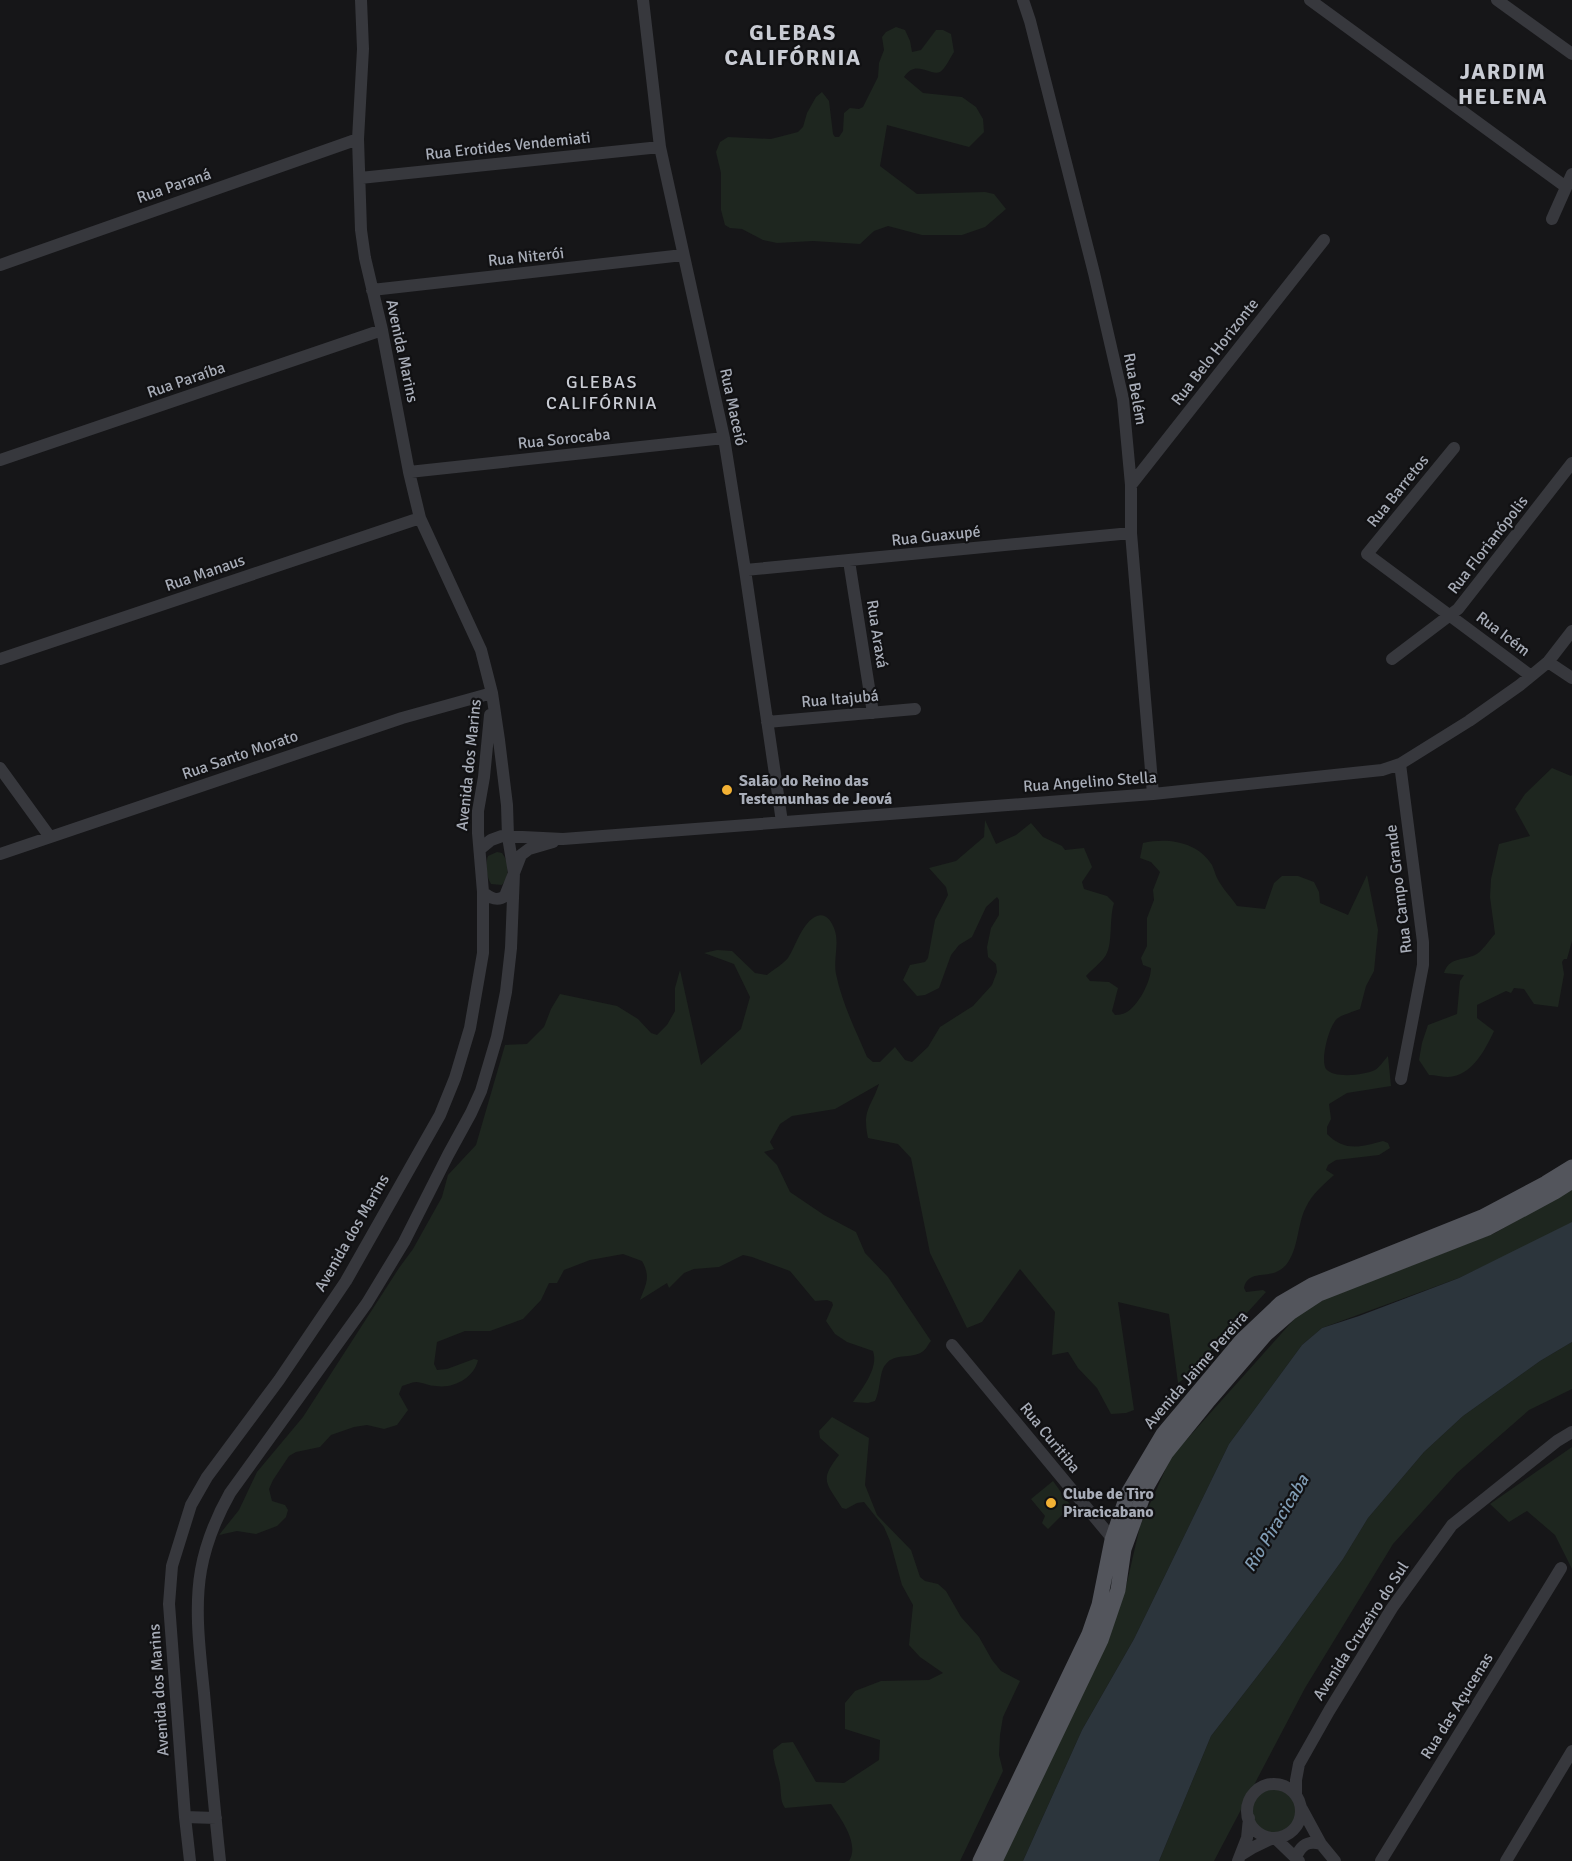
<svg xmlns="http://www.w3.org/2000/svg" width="1572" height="1861" viewBox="0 0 1572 1861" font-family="Signika,sans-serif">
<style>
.green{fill:#1e261f}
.water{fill:#2c353c}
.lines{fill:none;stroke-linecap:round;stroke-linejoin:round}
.minor{stroke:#37383d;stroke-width:12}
.major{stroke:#53555c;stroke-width:15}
.poi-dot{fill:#f2b134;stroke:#111113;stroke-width:2}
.labels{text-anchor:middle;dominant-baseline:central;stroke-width:4.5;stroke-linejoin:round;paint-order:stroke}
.street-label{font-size:16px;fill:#a8adb8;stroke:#111113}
.poi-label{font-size:16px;font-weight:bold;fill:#a8adb8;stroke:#111113;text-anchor:start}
.neighbourhood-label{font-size:18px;letter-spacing:1.5px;fill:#c9ccd4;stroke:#111113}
.water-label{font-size:18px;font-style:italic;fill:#7f9bb3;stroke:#111113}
.district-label{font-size:22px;font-weight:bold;letter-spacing:1.5px;fill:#c9ccd4;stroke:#111113}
</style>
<rect width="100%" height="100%" fill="#161618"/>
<path class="green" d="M 896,27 L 905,30 L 910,41 L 912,52 L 921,50 L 936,30 L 943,30 L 951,34 L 954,52 C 950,58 945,69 940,72 C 929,76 916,59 904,77 L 923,93 L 962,97 L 976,107 L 983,119 L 984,132 L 969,147 L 887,125 L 880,166 L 917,194 L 985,192 L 994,194 L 1006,209 L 985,227 L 962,235 L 922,235 L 888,226 L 874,231 L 860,244 L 813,241 L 777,243 L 763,240 L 742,229 L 730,228 L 725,225 L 721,210 L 721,173 L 716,152 L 720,142 L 728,137 L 771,139 L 798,132 L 803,127 L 807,113 L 816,97 L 822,92 L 829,101 L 833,134 L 835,137 L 839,137 L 843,131 L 844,113 L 850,108 L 859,109 L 863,107 L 878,77 L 879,63 L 884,50 L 882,37 L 886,32 Z
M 1552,768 L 1571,776 L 1572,775 L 1572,941 L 1567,959 L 1564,959 L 1562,962 L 1564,974 L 1558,1007 L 1534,1004 L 1524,989 L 1514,988 L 1511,993 L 1506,991 L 1477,1005 L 1477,1018 L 1494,1031 C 1485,1050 1472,1076 1448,1077 C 1442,1077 1435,1075 1429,1075 L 1419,1060 L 1422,1043 L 1428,1025 L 1457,1014 L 1460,981 L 1464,975 L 1444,973 C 1449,957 1462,961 1475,955 C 1482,952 1489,940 1495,934 L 1490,897 L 1491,879 L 1499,844 L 1530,836 L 1515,809 L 1525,794 Z
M 985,820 L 996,844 L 1016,835 L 1031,823 L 1043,837 L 1062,846 L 1065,850 L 1084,848 L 1092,867 L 1082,882 L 1084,889 L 1107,896 L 1114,903 C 1109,918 1113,943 1106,955 C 1101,963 1092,969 1086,976 L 1090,981 L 1109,982 L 1118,988 L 1112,1011 L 1115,1015 C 1117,1015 1124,1014 1125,1013 C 1138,1007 1151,981 1151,968 L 1143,965 L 1141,958 L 1147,946 L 1147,918 L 1154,900 L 1153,890 L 1160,872 L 1151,862 L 1140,858 L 1143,843 C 1168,837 1198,842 1212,865 C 1214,869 1215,874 1217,878 C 1222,888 1231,897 1237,906 L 1265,909 L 1274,883 L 1282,876 L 1298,876 L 1314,882 L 1319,892 L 1320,903 L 1348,915 L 1367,875 L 1378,930 L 1374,971 L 1366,986 L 1360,1009 C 1353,1012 1344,1014 1338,1018 C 1329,1024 1320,1061 1326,1069 C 1334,1079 1365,1075 1375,1070 C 1380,1067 1384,1060 1388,1056 L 1391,1086 L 1347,1093 L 1329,1104 L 1331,1119 L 1327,1127 L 1327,1134 C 1345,1152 1361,1147 1383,1141 L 1388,1143 L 1390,1148 L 1379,1155 L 1336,1160 L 1328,1165 L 1326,1170 L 1334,1175 C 1324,1184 1312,1194 1306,1207 C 1297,1224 1299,1249 1286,1265 C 1271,1282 1249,1267 1244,1288 L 1246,1292 L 1263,1290 L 1266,1292 L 1246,1314 L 1240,1323 L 1222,1335 L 1197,1370 L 1178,1383 L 1169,1314 L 1118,1302 L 1134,1410 L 1126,1413 L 1111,1414 L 1097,1388 L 1078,1368 L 1068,1352 L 1052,1355 L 1055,1312 L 1020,1269 L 982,1322 L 967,1328 L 930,1253 L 911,1158 L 898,1144 L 868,1138 C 862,1109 871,1108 879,1084 L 835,1109 L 792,1116 L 780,1124 L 770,1142 L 774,1149 L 764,1152 L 777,1165 L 790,1192 L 824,1215 L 856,1232 L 865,1253 L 888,1277 L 931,1341 C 928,1344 926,1350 922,1352 C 911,1359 894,1353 886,1364 C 879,1371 881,1389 875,1401 L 868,1403 L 853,1402 C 862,1389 879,1368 873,1351 L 847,1342 L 835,1334 L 826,1321 L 833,1305 L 832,1302 L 827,1300 L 815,1301 L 790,1271 L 752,1257 L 743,1255 L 719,1267 L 694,1269 L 684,1273 L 669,1288 L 667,1283 L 640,1300 C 646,1284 651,1277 642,1261 L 623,1254 L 590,1260 L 564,1270 L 557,1283 L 549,1283 L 541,1300 L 523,1319 L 490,1331 L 465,1331 L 437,1342 L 434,1364 L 437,1370 L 447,1369 L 474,1359 L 478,1360 C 474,1378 453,1389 436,1386 C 429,1386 422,1382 416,1382 C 412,1382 406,1385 402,1386 L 399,1394 L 408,1410 L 397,1425 L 384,1429 L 367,1425 L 354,1427 L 331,1435 L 320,1447 L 296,1452 L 289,1456 L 273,1480 L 269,1489 L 272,1501 L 285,1505 L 288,1510 L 286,1517 L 277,1526 L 256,1534 L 237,1531 L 219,1535 L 239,1510 L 257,1472 L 303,1417 L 399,1268 L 413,1249 L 442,1197 L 448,1175 L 476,1145 L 505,1045 L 527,1044 L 544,1027 L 551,1009 L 560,994 L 617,1006 L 638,1019 L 651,1033 L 657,1035 L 667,1025 L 675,1011 L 675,988 L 680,970 L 701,1065 L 741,1029 L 750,997 L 734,964 L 704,953 L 717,950 L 732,951 L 755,973 L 767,975 C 773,970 783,964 788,958 C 796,946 802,922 817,916 C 826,913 831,921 834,928 C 840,943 833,959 836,974 C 842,1003 855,1029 867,1057 L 873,1062 L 880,1062 L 895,1047 L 905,1060 L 912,1062 L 928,1047 L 940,1027 L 973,1006 L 992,985 L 997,972 L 996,964 L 988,957 L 987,947 L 991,928 L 999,915 L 999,900 L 997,897 L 986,907 L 972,937 L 959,945 L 951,955 L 939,988 L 925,995 L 917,996 L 903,980 L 910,965 L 925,962 L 928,958 L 935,920 L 948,895 L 946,887 L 929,868 L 956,861 L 984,837 Z
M 497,852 L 502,853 C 509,862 510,876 502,885 L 491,884 C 486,876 485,865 488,856 Z
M 1572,1188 L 1572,1224 L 1459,1278 L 1322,1328 L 1302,1345 L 1229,1444 L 1134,1639 L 1082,1730 L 1023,1861 L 1000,1861 L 1125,1591 L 1140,1526 L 1171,1457 L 1297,1316 L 1325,1299 L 1495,1233 Z
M 1572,1342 L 1572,1389 L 1529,1410 L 1457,1473 L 1393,1544 L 1305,1688 L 1214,1861 L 1159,1861 L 1211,1736 L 1276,1652 L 1343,1559 L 1368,1518 L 1424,1452 L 1463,1416 L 1540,1361 Z
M 832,1417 L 869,1438 L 865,1485 L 877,1515 L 911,1550 L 920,1577 L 925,1581 L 938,1584 L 946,1591 L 961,1617 L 979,1637 L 992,1660 L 1001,1671 L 1020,1681 L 1003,1717 L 1000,1735 L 999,1755 L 1003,1771 L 960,1861 L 849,1861 C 860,1844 841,1819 831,1804 L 785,1808 C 779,1800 782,1789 779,1779 C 777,1769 773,1761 773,1750 L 782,1743 L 793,1742 L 816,1782 L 844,1783 L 879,1760 L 880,1740 L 845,1729 L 845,1703 L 855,1691 L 881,1681 L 929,1680 L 943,1673 L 920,1657 L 909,1645 L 913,1605 L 902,1585 L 890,1541 L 884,1527 L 864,1502 L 857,1503 L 846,1509 L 842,1508 C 826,1482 819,1481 839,1455 L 820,1438 L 819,1431 Z
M 1572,1447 L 1572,1569 L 1555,1535 L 1527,1511 L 1509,1522 L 1490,1504 Z
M 1053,1481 L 1071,1506 L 1048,1529 L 1042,1523 L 1045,1516 L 1031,1499 Z
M1251 1811a23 23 0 1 1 46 0a23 23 0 1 1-46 0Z"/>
<path class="water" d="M 1572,1222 L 1572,1342 L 1540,1361 L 1463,1416 L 1424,1452 L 1368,1518 L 1343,1559 L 1276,1652 L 1211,1736 L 1159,1861 L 1023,1861 L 1082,1730 L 1134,1639 L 1229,1444 L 1302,1345 L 1322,1328 L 1359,1316 L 1459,1278 Z"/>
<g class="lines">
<path class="minor" d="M 643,0 L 660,147 L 724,438 L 745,570 L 782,822
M 1023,0 L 1030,21 L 1094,273 L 1123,399 L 1131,485 L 1131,533 L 1153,794
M 1310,0 L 1566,187
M 1497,0 L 1572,54
M 360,178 L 660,147
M 1552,219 L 1572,174
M 0,265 L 358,139
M 372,290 L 683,255
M 1454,448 L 1367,554 L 1531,676
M 0,460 L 382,330
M 409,472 L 724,438
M 1131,485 L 1324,240
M 849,561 L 873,713
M 745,570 L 1131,533
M 0,659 L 420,518
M 1392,659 L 1458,609 L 1572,463
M 1548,662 L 1572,678
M 767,722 L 915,709
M 1400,764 L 1423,942 L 1423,965 L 1401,1079
M 0,768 L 50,837
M 480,849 L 491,840 L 502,836 L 563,839 L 1153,794 L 1382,770 L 1400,764 L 1469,721 L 1520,685 L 1548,662 L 1572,631
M 0,854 L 402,718 L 492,693
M 483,892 C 490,898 497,902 505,896 L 521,855 L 529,849 L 553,842
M 952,1345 L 1116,1543
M1247 1811a27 27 0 1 1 54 0a27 27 0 1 1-54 0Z
M 1296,1795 L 1296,1780 L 1299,1764 L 1329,1711 L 1392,1608 L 1452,1525 L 1557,1441 L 1572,1432
M 1302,1809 L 1321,1844 L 1335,1861
M 185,1817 L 216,1818
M 1275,1838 L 1299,1861
M 1241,1855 L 1254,1847 L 1273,1838
M 1296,1857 C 1301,1845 1308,1840 1321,1844
M 190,1861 L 185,1817 L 169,1604 L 172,1566 L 191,1505 L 207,1477 L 279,1380 L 346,1281 L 440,1115 L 455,1078 L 470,1028 L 483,953 L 483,892 L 478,833 L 478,811 L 484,777 L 490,715
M 220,1861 C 214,1805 209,1749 204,1693 C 200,1653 194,1609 201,1570 C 206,1542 216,1518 230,1493 L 367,1303 L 404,1242 L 448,1155 L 471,1113 L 481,1091 L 497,1037 L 506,992 L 511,948 L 514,873 L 508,837 L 507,805 L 499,740 L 492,693 L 481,650 L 420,518 L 409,472 L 382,330 L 365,258 L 361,230 L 358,139 L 363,49 L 361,0
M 1238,1861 L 1247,1838 L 1249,1818
M 1381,1861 L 1561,1568
M 1506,1861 L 1572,1751"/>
<path class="major" d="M 980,1861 L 1089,1634 L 1099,1605 L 1112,1540 L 1128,1493 L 1163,1434 L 1241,1341 L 1281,1303 L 1312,1285 L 1482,1217 L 1546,1183 L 1572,1167
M 995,1861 L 1101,1640 L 1118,1590 L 1124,1549 L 1146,1488 L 1166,1453 L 1209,1400 L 1265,1335 L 1290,1313 L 1319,1294 L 1488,1228 L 1555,1192 L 1572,1181"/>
</g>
<g class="poi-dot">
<circle cx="727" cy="790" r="6"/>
<circle cx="1051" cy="1503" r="6"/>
</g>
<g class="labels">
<g class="street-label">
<text transform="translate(508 146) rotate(-6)">Rua Erotides Vendemiati</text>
<text transform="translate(174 186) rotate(-19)">Rua Paraná</text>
<text transform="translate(526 257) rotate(-6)">Rua Niterói</text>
<text transform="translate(402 351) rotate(78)">Avenida Marins</text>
<text transform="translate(1215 352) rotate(-52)">Rua Belo Horizonte</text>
<text transform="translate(186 380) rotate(-19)">Rua Paraíba</text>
<text transform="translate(1135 389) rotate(80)">Rua Belém</text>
<text transform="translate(733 407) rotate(78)">Rua Maceió</text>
<text transform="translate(564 439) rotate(-6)">Rua Sorocaba</text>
<text transform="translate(1398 491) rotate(-51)">Rua Barretos</text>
<text transform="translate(936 536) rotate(-6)">Rua Guaxupé</text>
<text transform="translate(1488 545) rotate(-52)">Rua Florianópolis</text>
<text transform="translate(205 573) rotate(-19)">Rua Manaus</text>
<text transform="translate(877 634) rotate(81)">Rua Araxá</text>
<text transform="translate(1503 634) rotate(37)">Rua Icém</text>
<text transform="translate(840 699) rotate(-5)">Rua Itajubá</text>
<text transform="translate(240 755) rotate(-19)">Rua Santo Morato</text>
<text transform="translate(469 765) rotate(-84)">Avenida dos Marins</text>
<text transform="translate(1090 782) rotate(-4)">Rua Angelino Stella</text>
<text transform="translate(1399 889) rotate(-97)">Rua Campo Grande</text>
<text transform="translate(352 1233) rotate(-60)">Avenida dos Marins</text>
<text transform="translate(1196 1370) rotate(-49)">Avenida Jaime Pereira</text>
<text transform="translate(1050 1438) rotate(51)">Rua Curitiba</text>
<text transform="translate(1361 1631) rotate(-57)">Avenida Cruzeiro do Sul</text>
<text transform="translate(159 1690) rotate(-94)">Avenida dos Marins</text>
<text transform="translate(1457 1706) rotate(-58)">Rua das Açucenas</text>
</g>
<g class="poi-label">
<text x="739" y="781">Salão do Reino das<tspan x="739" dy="18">Testemunhas de Jeová</tspan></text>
<text x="1063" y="1494">Clube de Tiro<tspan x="1063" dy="18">Piracicabano</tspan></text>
</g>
<g class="neighbourhood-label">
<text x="602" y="382">GLEBAS<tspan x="602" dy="21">CALIFÓRNIA</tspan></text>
</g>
<g class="water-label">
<text transform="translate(1276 1523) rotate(-59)">Rio Piracicaba</text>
</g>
<g class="district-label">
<text x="793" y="32">GLEBAS<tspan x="793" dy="25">CALIFÓRNIA</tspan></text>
<text x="1503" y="71">JARDIM<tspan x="1503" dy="25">HELENA</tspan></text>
</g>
</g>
</svg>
